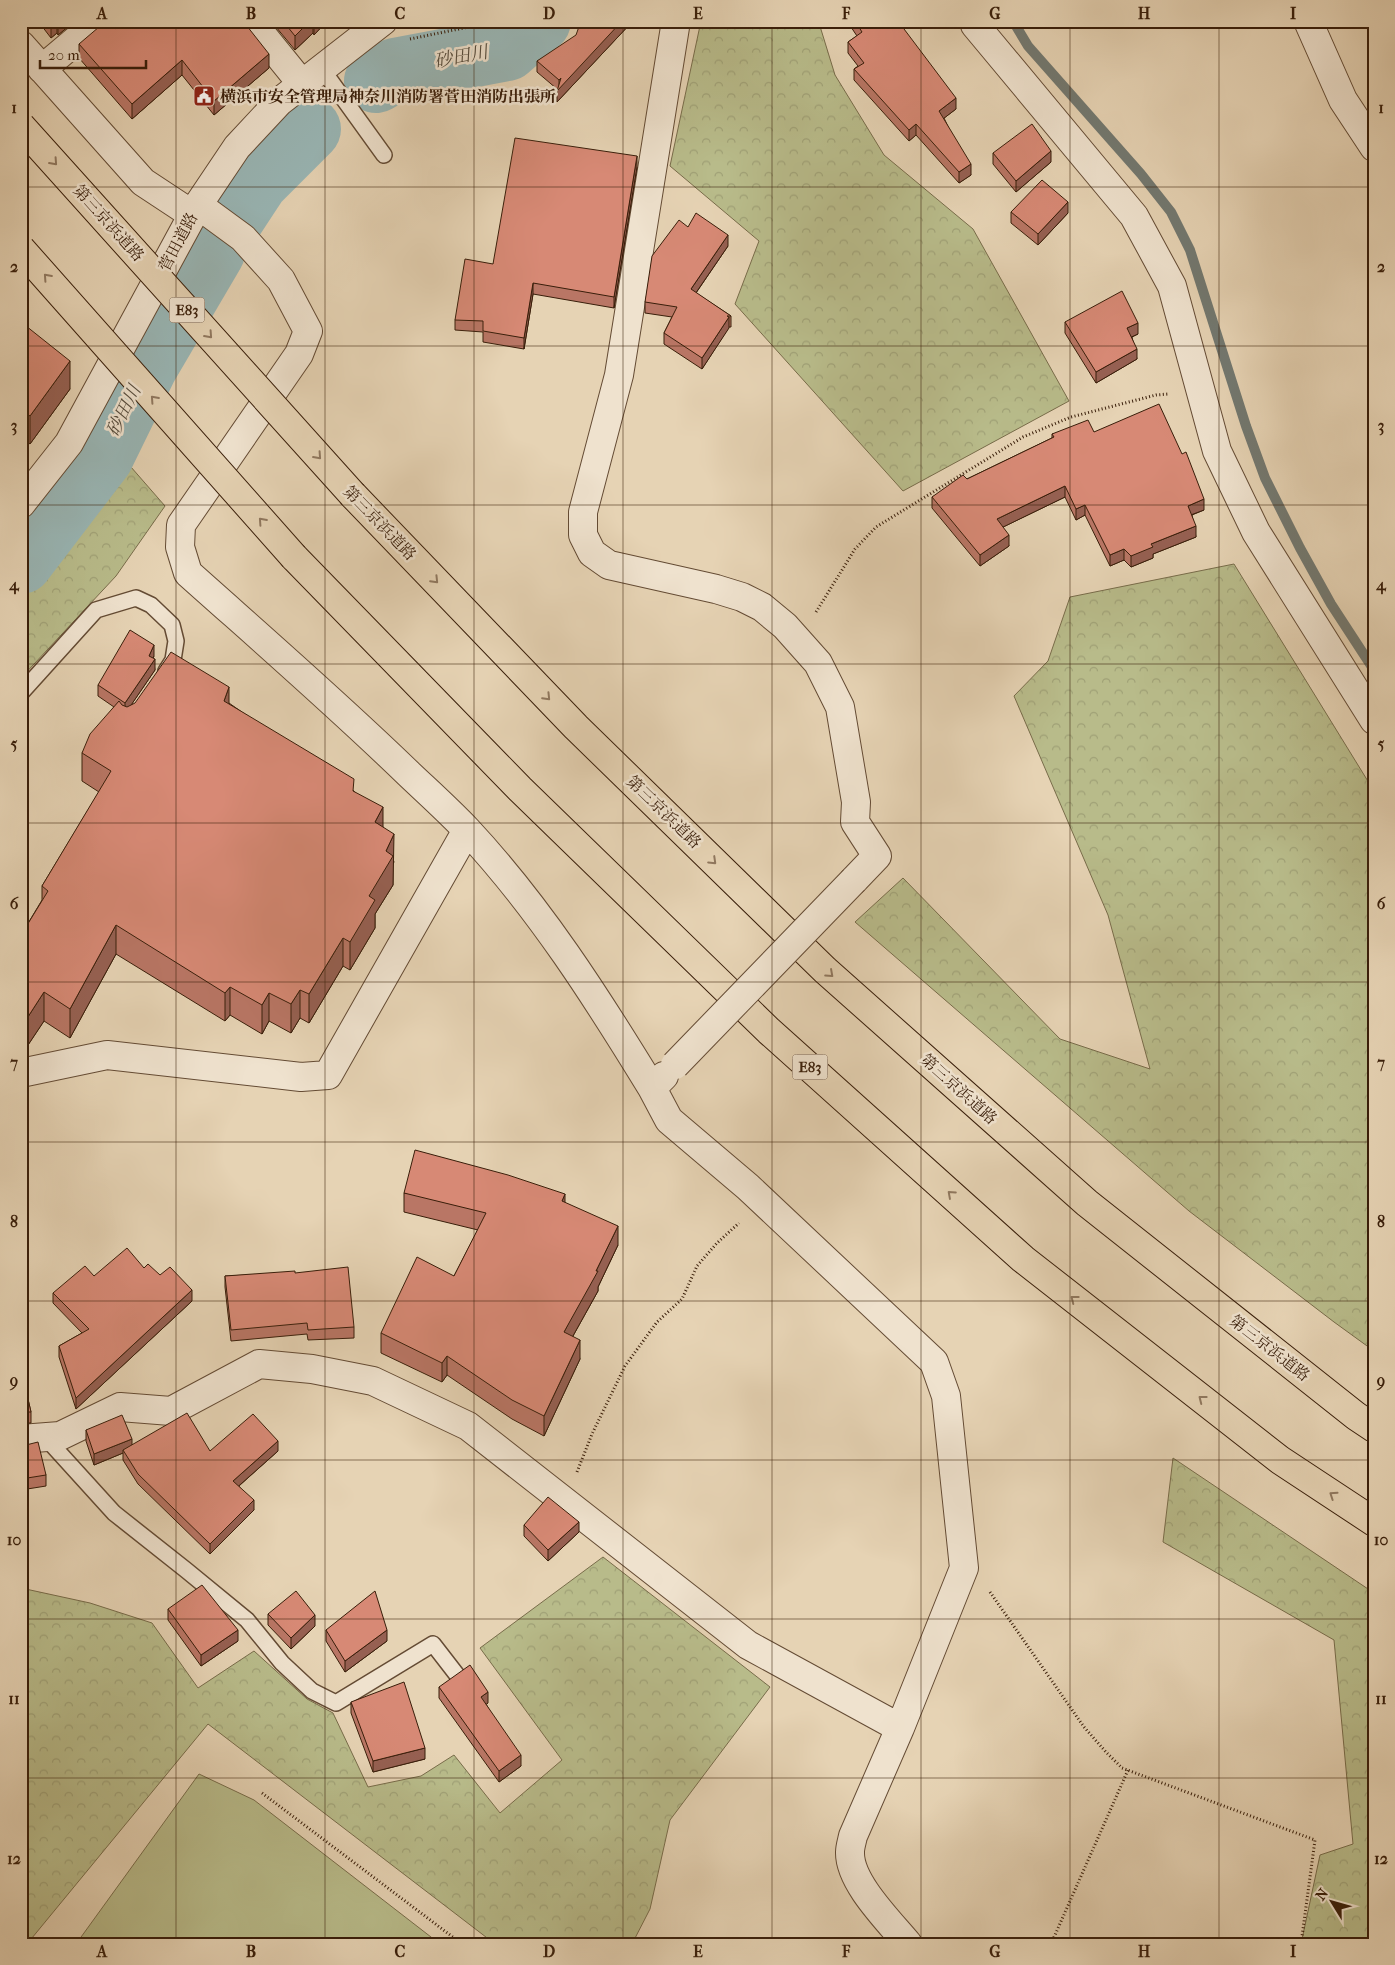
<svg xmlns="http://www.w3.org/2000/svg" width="1395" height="1965" viewBox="0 0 1395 1965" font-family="'IM FELL French Canon','Noto Serif JP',serif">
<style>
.forest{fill:url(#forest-crowns);stroke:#786c4a}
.park{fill:#b8bb8a;stroke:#786c4a}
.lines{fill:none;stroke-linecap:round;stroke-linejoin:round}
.stream{stroke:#737971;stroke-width:10}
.river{stroke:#99b6b5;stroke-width:64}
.service-casing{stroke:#644b34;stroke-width:18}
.minor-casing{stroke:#644b34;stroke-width:30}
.tertiary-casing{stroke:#644b34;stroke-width:30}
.motorway-casing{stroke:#391e0a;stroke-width:30}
.path{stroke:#391e0a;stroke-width:3;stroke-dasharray:1 2.5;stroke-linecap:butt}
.service{stroke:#efe2ce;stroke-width:15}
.minor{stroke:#efe2ce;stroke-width:28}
.tertiary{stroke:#efe2ce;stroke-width:28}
.motorway{stroke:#e6d3b4;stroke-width:28}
.minor-bridge-casing{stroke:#644b34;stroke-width:30;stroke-linecap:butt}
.motorway-bridge-casing{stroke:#391e0a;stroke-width:30;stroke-linecap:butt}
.minor-bridge{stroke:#efe2ce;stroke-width:28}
.motorway-bridge{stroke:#e6d3b4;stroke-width:28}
.wall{fill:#b97665;stroke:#391e0a}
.shaded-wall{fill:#966052;stroke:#391e0a}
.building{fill:#d78975;stroke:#391e0a}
.oneway{stroke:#90785f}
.grid{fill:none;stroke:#391e0a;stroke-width:1;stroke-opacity:0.55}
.labels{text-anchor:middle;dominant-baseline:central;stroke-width:5;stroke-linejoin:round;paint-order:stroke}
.shield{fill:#efe2ce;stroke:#705945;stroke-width:1}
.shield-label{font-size:15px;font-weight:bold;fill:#391e0a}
.poi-label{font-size:16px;font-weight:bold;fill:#391e0a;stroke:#efe2ce;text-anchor:start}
.street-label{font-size:16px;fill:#391e0a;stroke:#efe2ce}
.water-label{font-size:18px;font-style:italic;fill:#564c3d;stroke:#efe2ce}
.neatline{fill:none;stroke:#391e0a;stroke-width:2}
.grid-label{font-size:16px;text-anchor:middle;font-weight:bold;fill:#391e0a}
</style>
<defs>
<pattern id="forest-crowns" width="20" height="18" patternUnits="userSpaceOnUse" patternTransform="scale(1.25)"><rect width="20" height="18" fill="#b8bb8a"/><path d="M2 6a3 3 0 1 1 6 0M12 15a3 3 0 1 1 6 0" fill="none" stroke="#9fa076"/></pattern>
</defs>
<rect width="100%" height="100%" fill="#e6d3b4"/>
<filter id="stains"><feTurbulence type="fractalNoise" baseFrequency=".004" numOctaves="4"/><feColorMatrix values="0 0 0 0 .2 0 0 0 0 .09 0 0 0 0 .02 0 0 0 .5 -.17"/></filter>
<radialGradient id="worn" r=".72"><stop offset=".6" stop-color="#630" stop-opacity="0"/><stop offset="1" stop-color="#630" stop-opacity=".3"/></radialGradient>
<path class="forest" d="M 701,21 L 817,21 L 819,23 L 835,75 L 884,155 L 973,229 L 1069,401 L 903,491 L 735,304 L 759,241 L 670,166 Z
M 117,451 L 165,506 L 116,576 L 21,678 L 21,576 Z
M 1234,564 L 1374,791 L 1374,1351 L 1334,1322 L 1189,1211 L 855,922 L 903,878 L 1060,1039 L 1150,1069 L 1108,915 L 1014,696 L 1048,661 L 1070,597 Z
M 1173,1458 L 1374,1593 L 1374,1944 L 1301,1944 L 1320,1855 L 1353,1844 L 1334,1640 L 1163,1542 Z
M 603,1557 L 770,1687 L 670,1820 L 650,1909 L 632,1944 L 495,1944 L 208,1724 L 27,1944 L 21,1944 L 21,1588 L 90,1603 L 152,1623 L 198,1688 L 254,1651 L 307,1699 L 333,1713 L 368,1787 L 421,1776 L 454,1755 L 500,1813 L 562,1760 L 480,1648 Z"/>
<path class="park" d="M 199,1774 L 254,1800 L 440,1944 L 76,1944 Z"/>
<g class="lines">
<path class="stream" d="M 1013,21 L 1028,46 L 1141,174 L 1171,212 L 1190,250 L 1246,426 L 1265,478 L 1300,548 L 1331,604 L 1374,670"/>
<path class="river" d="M 376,81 L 395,70 L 507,49 L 539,21
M 234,216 L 257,181 L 309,129
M 21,562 L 102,456 L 146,366 L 213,252"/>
<g class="service-casing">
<path id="service" d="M 322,69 L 384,155
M 21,693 L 96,610 L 136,598 L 151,605 L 172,625 L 176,641 L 173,660 L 166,671
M 45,1437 L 114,1513 L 186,1570 L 247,1620 L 282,1663 L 312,1691 L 336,1703 L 433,1644 L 457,1675"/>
</g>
<g class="minor-casing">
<path id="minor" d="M 251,21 L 302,84
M 676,21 L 619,375 L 583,512 L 583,535 L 592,553 L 609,565 L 716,589 L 742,597 L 762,607 L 785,626 L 818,663 L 840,707 L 856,802 L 855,822 L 877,856 L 854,880
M 974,21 L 975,25 L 1134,216 L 1172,286 L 1217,451 L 1256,532 L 1374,720
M 1308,21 L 1343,100 L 1374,147
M 21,45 L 143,182 L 193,215
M 42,69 L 99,21
M 198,205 L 243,238 L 281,280 L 308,331 L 299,354 L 181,525 L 180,547 L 188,573 C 263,640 338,705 410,775 C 429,793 449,811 467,830 C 539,907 597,998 652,1088
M 21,1073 L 107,1055 L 301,1077 L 328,1075 L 467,830
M 664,1076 L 652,1088 L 669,1120 L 748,1187 L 934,1362 L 946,1396 L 964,1568 L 900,1728 L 853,1836 C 852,1841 850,1847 850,1852 C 849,1882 889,1921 908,1944
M 21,1439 L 60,1436 L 120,1407 L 171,1411 L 259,1364 L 312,1369 L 373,1381 L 468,1426 L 748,1645 L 900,1728"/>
</g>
<g class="tertiary-casing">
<path id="tertiary" d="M 21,504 L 69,443 L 198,205 L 237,147 L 279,102 L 383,21"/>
</g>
<g class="motorway-casing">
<path id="motorway" d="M 353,495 L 576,727 L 825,970 L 1087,1203 L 1356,1416 L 1374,1428
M 294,557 L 520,789 L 769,1031 L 1023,1259 L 1280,1460 L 1374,1522"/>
</g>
<path class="path" d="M 410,39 L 498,21
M 816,612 L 855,549 L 876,527 L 1023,437 L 1071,417 L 1156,395 L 1168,394
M 577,1472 L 592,1434 L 625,1366 L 657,1322 L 682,1299 L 697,1266 L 717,1243 L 739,1223
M 990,1592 L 1084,1727 L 1106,1752 L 1122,1768 L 1315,1840 L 1301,1944
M 262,1793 L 462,1944
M 1051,1944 L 1128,1770"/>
<use href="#service" class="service"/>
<use href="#minor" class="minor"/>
<use href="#tertiary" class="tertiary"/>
<use href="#motorway" class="motorway"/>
<g class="minor-bridge-casing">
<path id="minor-bridge" d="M 675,1065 L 854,880"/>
</g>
<g class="motorway-bridge-casing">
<path id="motorway-bridge" d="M 21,126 L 353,495
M 21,249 L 294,557"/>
</g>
<use href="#minor-bridge" class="minor-bridge"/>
<use href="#motorway-bridge" class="motorway-bridge"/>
</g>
<path class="wall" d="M 38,21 L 75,21 L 58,35 L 57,33 L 51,38 Z
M 271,21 L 327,21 L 314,35 L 313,33 L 295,50 Z
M 631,21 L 631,23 L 557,102 L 557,89 L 537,72 L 537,61 Z
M 847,21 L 898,21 L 956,109 L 944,118 L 971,175 L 959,183 L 916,135 L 909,141 L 854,80 L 854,69 L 858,66 L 848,53 L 848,42 L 857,36 Z
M 115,29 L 269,68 L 214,115 L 182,75 L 132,119 L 79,58 L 79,44 Z
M 993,153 L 1051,162 L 1016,192 L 993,164 Z
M 637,167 L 614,308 L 533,294 L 524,349 L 483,342 L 483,332 L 455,330 L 455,320 L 493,264 Z
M 1011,212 L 1068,213 L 1038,245 L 1011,223 Z
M 688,227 L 728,246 L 696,293 L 731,316 L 731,327 L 729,327 L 702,369 L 664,344 L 664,333 L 672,317 L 645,313 L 645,302 Z
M 21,322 L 70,389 L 30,444 L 21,437 Z
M 1065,322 L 1138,334 L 1132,337 L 1137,359 L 1096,383 L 1065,333 Z
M 1094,432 L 1204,510 L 1192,515 L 1196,537 L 1153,554 L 1153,558 L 1131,567 L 1124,560 L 1110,566 L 1085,515 L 1076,520 L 1065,497 L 1003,527 L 1009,546 L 980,566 L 932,508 L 932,497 L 967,479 L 1052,438 L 1052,434 Z
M 154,656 L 153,658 L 155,670 L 131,705 L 229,703 L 354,791 L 383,827 L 394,862 L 393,864 L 393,885 L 375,914 L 375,928 L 350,970 L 343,966 L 309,1023 L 300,1018 L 291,1033 L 269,1021 L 262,1034 L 230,1015 L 225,1021 L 116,954 L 70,1038 L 44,1021 L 24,1051 L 21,1049 L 21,935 L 42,900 L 42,886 L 99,792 L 82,781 L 82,753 L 114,707 L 98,696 L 98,685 Z
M 404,1193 L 565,1203 L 618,1245 L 598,1287 L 598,1291 L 573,1336 L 580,1359 L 544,1436 L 512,1419 L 447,1375 L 442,1382 L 381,1353 L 381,1333 L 454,1276 L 478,1230 L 404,1212 Z
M 144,1268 L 192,1301 L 76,1409 L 59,1357 L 59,1346 L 82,1333 L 53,1303 L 53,1293 L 94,1276 Z
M 295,1273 L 354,1327 L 354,1338 L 308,1340 L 307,1334 L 231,1341 L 225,1287 L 225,1276 Z
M 21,1369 L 31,1412 L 31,1423 L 21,1423 Z
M 86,1430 L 132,1445 L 210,1451 L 278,1451 L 239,1486 L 254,1510 L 210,1554 L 138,1484 L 123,1460 L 123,1453 L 94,1465 L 86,1441 Z
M 21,1443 L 28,1445 L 46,1475 L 46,1486 L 21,1490 Z
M 524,1525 L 579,1532 L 548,1561 L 524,1536 Z
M 168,1609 L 238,1641 L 201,1666 L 168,1620 Z
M 268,1614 L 315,1626 L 291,1649 L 268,1625 Z
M 326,1630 L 387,1641 L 345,1672 L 326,1641 Z
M 439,1687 L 488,1703 L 486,1704 L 521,1766 L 499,1782 L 439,1698 Z
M 351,1702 L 425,1759 L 373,1772 L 351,1713 Z"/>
<path class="shaded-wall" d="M 54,21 L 57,21 L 57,33 L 51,38 L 51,24 Z
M 58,21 L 75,21 L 58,35 Z
M 310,21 L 313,21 L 313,33 L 295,50 L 295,36 Z
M 314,21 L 327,21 L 314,35 Z
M 622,21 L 631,21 L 631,23 L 557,102 L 557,91 L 559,89 L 559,80 Z
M 269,54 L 269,68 L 214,115 L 214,101 Z
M 182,60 L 182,75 L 132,119 L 132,104 Z
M 956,98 L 956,109 L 939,122 L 939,111 Z
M 916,124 L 916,135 L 909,141 L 909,130 Z
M 1051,151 L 1051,162 L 1016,192 L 1016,181 Z
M 637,156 L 637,167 L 614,308 L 614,297 Z
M 971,164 L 971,175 L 959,183 L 959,172 Z
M 1068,202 L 1068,213 L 1038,245 L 1038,234 Z
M 728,235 L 728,246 L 691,300 L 691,289 Z
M 533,283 L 533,294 L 524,349 L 524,338 Z
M 729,317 L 729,328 L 702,369 L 702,358 Z
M 1138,323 L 1138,334 L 1127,339 L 1127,328 Z
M 1137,349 L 1137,359 L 1096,383 L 1096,372 Z
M 70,361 L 70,389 L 30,444 L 30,416 Z
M 1065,486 L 1065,497 L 997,530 L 997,519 Z
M 1204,499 L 1204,510 L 1188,516 L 1188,506 Z
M 1085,505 L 1085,515 L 1076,520 L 1076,509 Z
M 1196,526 L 1196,537 L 1153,554 L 1153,558 L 1131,567 L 1131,556 L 1151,544 Z
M 1009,535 L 1009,546 L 980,566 L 980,555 Z
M 1124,549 L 1124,560 L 1110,566 L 1110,555 Z
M 154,645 L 154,656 L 149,667 L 149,656 Z
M 155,659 L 155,670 L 125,714 L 125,703 Z
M 229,687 L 229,716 L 224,701 Z
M 383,807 L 383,836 L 375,822 Z
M 394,834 L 393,885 L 375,914 L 375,928 L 350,970 L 350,942 L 369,896 L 386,851 Z
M 116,925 L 116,954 L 70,1038 L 70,1009 Z
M 343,938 L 343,966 L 309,1023 L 309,994 Z
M 230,987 L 230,1015 L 225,1021 L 225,993 Z
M 300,990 L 300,1018 L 291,1033 L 291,1004 Z
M 44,992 L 44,1021 L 24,1051 L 24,1023 Z
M 269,993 L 269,1021 L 262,1034 L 262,1005 Z
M 565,1194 L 565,1213 L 562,1201 Z
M 618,1226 L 618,1245 L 598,1287 L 598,1291 L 564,1352 L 564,1332 L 596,1271 Z
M 192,1290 L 192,1301 L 76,1409 L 76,1398 Z
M 580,1340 L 580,1359 L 544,1436 L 544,1416 Z
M 447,1356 L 447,1375 L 442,1382 L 442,1363 Z
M 132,1439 L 132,1450 L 123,1450 L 123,1453 L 94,1465 L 94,1454 Z
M 278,1441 L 278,1451 L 233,1491 L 233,1481 Z
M 254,1500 L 254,1510 L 210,1554 L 210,1544 Z
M 579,1522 L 579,1532 L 548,1561 L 548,1550 Z
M 315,1615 L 315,1626 L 291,1649 L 291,1638 Z
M 238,1630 L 238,1641 L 201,1666 L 201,1655 Z
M 387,1630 L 387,1641 L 345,1672 L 345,1661 Z
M 488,1692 L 488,1703 L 481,1708 L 481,1697 Z
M 425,1748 L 425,1759 L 373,1772 L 373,1761 Z
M 521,1755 L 521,1766 L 499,1782 L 499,1771 Z"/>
<path class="building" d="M 106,21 L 110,21 L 115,29 L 124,21 L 243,21 L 269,54 L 214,101 L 182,60 L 132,104 L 79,44 Z
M 283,21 L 310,21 L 295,36 Z
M 581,21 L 622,21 L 557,91 L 561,78 L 559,80 L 537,61 L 576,35 Z
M 855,21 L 898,21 L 956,98 L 939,111 L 971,164 L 959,172 L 916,124 L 909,130 L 854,69 L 864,63 L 848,42 L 862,32 Z
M 1032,124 L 1051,151 L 1016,181 L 993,153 Z
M 515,138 L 637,156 L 614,297 L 533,283 L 524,338 L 483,331 L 483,321 L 455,320 L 465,259 L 493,264 Z
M 1042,180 L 1068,202 L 1038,234 L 1011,212 Z
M 696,213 L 728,235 L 691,289 L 731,316 L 727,316 L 729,317 L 702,358 L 664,333 L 677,307 L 645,302 L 652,256 L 679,220 L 688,227 Z
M 1122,291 L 1138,323 L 1127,328 L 1137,349 L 1096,372 L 1065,322 Z
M 21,322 L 70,361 L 30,416 L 21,409 Z
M 1159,404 L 1182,454 L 1186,452 L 1204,499 L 1188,506 L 1196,526 L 1151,544 L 1153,547 L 1131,556 L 1124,549 L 1110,555 L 1085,505 L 1076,509 L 1065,486 L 997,519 L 1009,535 L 980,555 L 932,497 L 963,475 L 967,479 L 1054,437 L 1052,434 L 1088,420 L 1094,432 Z
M 130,630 L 154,645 L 149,656 L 155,659 L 125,703 L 98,685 Z
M 171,652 L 229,687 L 224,701 L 354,779 L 353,791 L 383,807 L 375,822 L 394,834 L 386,851 L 393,856 L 369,896 L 375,900 L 350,942 L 343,938 L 309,994 L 300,990 L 291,1004 L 269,993 L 262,1005 L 230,987 L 225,993 L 116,925 L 70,1009 L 44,992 L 24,1023 L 21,1021 L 21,935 L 48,891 L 42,886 L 111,771 L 82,753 L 90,734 L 119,701 L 122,705 L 127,707 L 135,703 Z
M 415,1150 L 508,1175 L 565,1194 L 562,1201 L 618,1226 L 596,1271 L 598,1271 L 564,1332 L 580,1340 L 544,1416 L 512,1400 L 447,1356 L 442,1363 L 381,1333 L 417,1257 L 454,1276 L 486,1213 L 404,1193 Z
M 127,1248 L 144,1268 L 148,1264 L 160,1275 L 170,1267 L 192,1290 L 76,1398 L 59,1346 L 89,1329 L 53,1293 L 85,1266 L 94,1276 Z
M 348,1267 L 354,1327 L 308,1330 L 307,1323 L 231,1330 L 225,1276 L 295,1271 L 295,1273 Z
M 21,1369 L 31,1412 L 21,1412 Z
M 187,1413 L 210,1451 L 253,1414 L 278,1441 L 233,1481 L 254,1500 L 210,1544 L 138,1474 L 123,1450 Z
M 122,1415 L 132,1439 L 94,1454 L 86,1430 Z
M 38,1442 L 46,1475 L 21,1479 L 21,1443 L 28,1443 L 26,1445 Z
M 548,1497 L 579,1522 L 548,1550 L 524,1525 Z
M 202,1585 L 238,1630 L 201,1655 L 168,1609 Z
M 296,1591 L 315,1615 L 291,1638 L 268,1614 Z
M 375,1591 L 387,1630 L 345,1661 L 326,1630 Z
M 470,1665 L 488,1692 L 481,1697 L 521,1755 L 499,1771 L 439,1687 Z
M 404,1682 L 425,1748 L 373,1761 L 351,1702 Z"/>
<defs><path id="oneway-chevron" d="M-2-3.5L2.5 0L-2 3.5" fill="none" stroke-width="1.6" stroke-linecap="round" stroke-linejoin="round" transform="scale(1.25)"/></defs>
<g class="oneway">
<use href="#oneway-chevron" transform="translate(54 162) rotate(48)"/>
<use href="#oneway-chevron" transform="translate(47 277) rotate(-132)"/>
<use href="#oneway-chevron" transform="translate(209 335) rotate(48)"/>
<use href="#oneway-chevron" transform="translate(154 399) rotate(-132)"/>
<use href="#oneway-chevron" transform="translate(318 456) rotate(48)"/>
<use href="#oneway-chevron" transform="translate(262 521) rotate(-132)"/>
<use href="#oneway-chevron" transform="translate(435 580) rotate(46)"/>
<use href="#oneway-chevron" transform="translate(547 697) rotate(46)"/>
<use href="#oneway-chevron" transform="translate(713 861) rotate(44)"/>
<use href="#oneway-chevron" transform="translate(830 974) rotate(42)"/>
<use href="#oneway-chevron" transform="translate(951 1194) rotate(-138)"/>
<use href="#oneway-chevron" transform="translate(1074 1299) rotate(-142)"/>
<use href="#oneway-chevron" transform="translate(1202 1399) rotate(-142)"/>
<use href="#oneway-chevron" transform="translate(1333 1495) rotate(-146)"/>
</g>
<path class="grid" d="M 176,21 L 176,1944M 325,21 L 325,1944M 474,21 L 474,1944M 623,21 L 623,1944M 772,21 L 772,1944M 921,21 L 921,1944M 1070,21 L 1070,1944M 1219,21 L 1219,1944M 21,187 L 1374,187M 21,346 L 1374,346M 21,505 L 1374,505M 21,664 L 1374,664M 21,823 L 1374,823M 21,982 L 1374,982M 21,1142 L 1374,1142M 21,1301 L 1374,1301M 21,1460 L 1374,1460M 21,1619 L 1374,1619M 21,1778 L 1374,1778"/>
<defs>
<g id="civic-square" transform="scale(1.125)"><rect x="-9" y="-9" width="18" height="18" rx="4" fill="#8f2418" stroke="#efe2ce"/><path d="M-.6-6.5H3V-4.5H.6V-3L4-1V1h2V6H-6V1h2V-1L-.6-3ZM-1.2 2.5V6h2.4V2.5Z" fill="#fff"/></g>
</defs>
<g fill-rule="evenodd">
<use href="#civic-square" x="204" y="96"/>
</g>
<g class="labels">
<g class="shield">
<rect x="169.5" y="297.5" width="35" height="25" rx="4"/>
<rect x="792.5" y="1054.5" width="35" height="25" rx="4"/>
</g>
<g class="shield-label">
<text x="187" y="310">E83</text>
<text x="810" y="1067">E83</text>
</g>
<g class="poi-label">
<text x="220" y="96">横浜市安全管理局神奈川消防署菅田消防出張所</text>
</g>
<g class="street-label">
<text transform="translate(109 223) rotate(48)">第三京浜道路</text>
<text transform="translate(178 242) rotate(-62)">菅田道路</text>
<text transform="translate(380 523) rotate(46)">第三京浜道路</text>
<text transform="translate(664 812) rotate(44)">第三京浜道路</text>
<text transform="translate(959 1089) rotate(42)">第三京浜道路</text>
<text transform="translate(1270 1348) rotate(38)">第三京浜道路</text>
</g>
<g class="water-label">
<text transform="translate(461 57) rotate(-11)">砂田川</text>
<text transform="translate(124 411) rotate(-64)">砂田川</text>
</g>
</g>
<rect width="1395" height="1965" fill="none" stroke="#e6d3b4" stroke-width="55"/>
<g transform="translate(1332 1902) rotate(307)" stroke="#efe2ce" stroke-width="4" paint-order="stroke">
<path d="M0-4L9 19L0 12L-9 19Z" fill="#391e0a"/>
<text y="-8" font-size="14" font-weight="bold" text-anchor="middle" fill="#391e0a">N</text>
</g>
<path d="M40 60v8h106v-8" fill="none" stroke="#391e0a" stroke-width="2.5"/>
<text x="48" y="60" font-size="15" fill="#391e0a" stroke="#efe2ce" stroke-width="4" paint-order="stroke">20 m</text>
<rect x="28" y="28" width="1340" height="1910" class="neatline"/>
<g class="grid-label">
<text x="102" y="19">A</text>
<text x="251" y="19">B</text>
<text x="400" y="19">C</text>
<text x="549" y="19">D</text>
<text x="698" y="19">E</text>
<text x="846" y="19">F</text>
<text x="995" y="19">G</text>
<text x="1144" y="19">H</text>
<text x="1293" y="19">I</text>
<text x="14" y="113">1</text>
<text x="1381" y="113">1</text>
<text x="14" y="272">2</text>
<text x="1381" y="272">2</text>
<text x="14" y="431">3</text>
<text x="1381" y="431">3</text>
<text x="14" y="590">4</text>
<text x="1381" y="590">4</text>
<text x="14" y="749">5</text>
<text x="1381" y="749">5</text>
<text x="14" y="909">6</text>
<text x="1381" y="909">6</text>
<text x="14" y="1068">7</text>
<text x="1381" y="1068">7</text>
<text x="14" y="1227">8</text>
<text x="1381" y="1227">8</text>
<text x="14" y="1386">9</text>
<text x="1381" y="1386">9</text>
<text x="14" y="1545">10</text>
<text x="1381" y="1545">10</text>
<text x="14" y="1704">11</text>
<text x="1381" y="1704">11</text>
<text x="14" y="1864">12</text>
<text x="1381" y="1864">12</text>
<text x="102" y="1957">A</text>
<text x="251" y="1957">B</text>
<text x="400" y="1957">C</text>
<text x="549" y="1957">D</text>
<text x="698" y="1957">E</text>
<text x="846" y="1957">F</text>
<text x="995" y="1957">G</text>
<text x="1144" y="1957">H</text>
<text x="1293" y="1957">I</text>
</g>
<rect width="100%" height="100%" filter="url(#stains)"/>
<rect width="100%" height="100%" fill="url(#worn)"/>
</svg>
